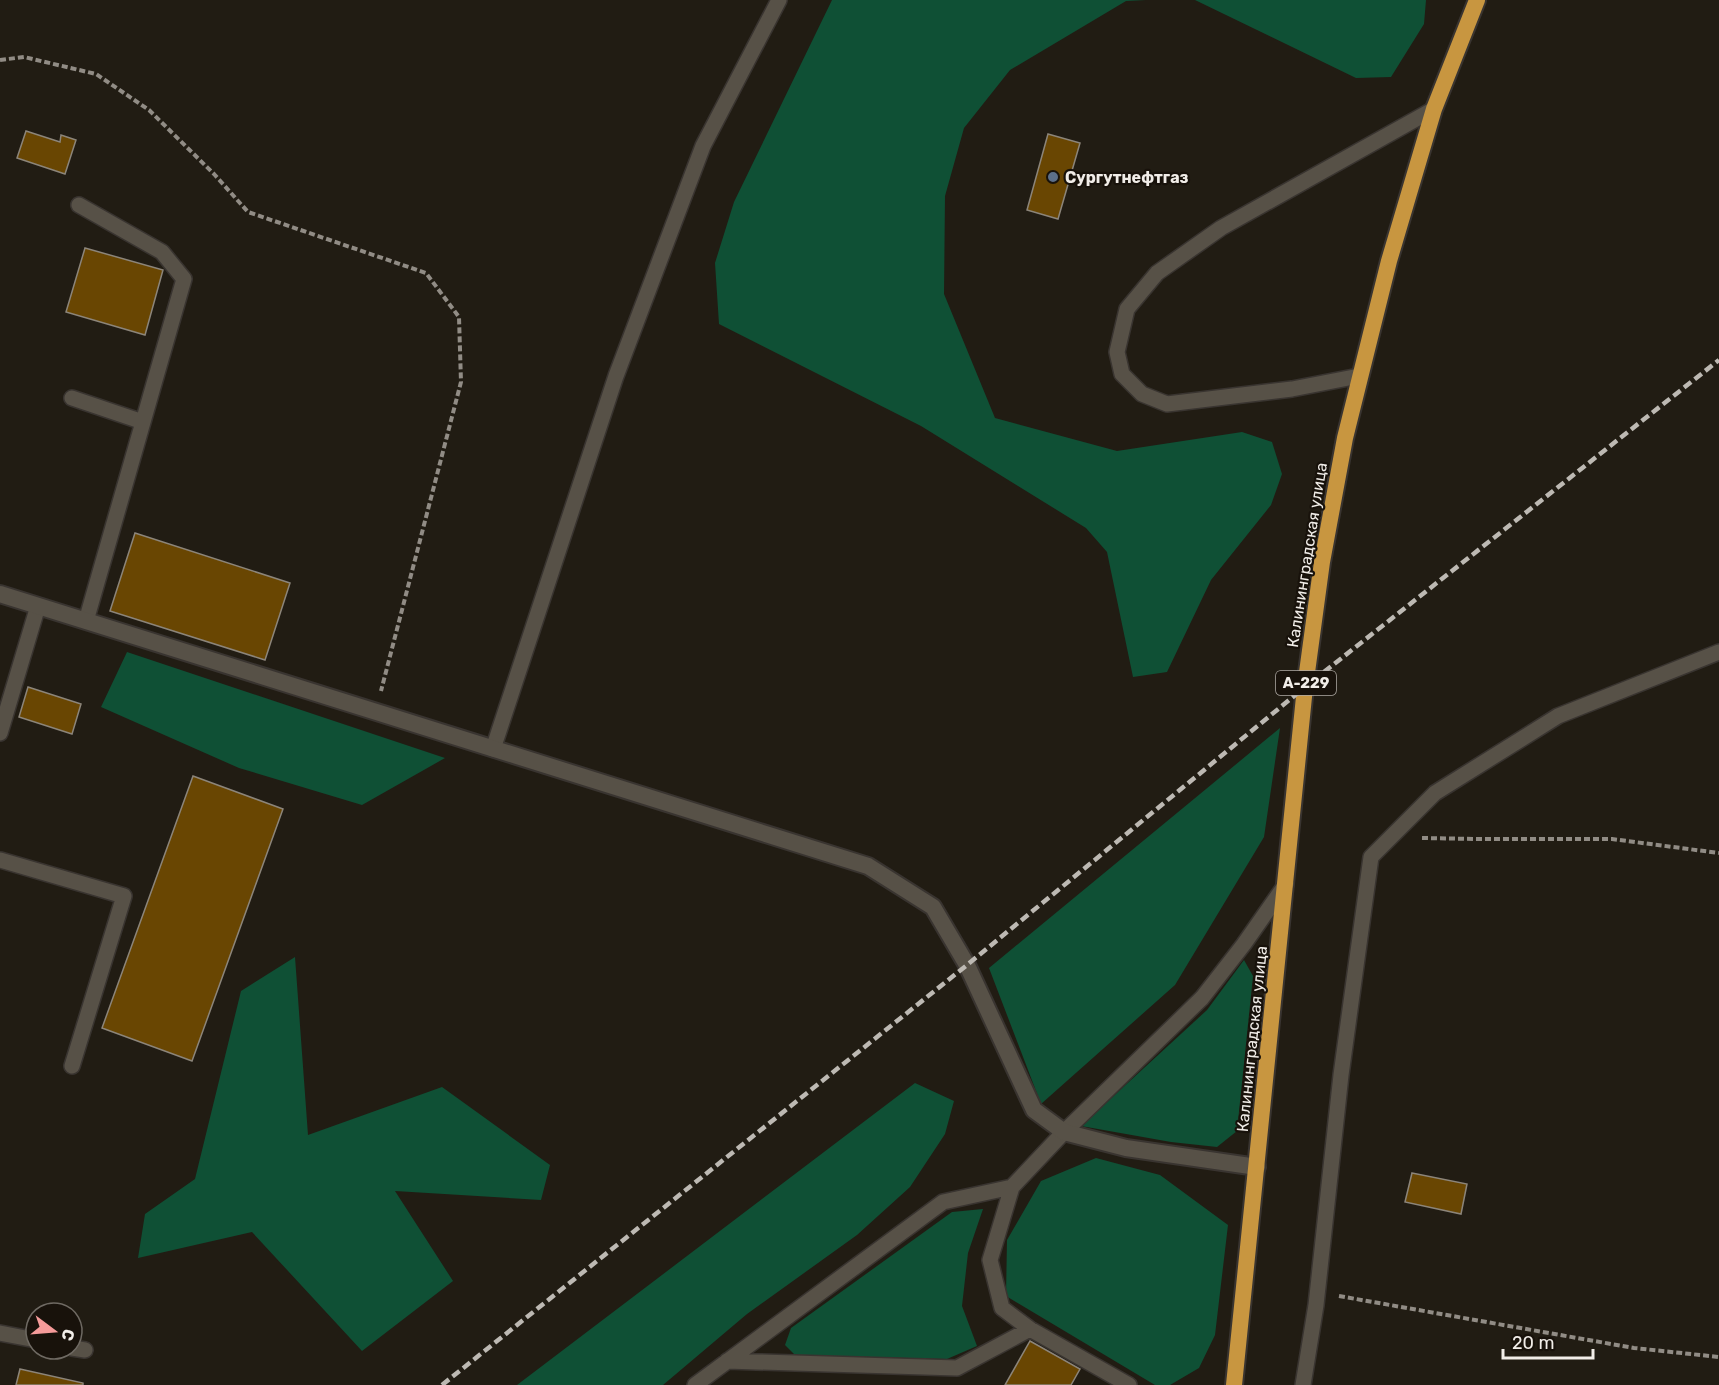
<svg xmlns="http://www.w3.org/2000/svg" width="1719" height="1385" viewBox="0 0 1719 1385" font-family="Rubik,sans-serif">
<style>
.green{fill:#0f5035}
.building{fill:#694602;stroke:#8c857a;stroke-width:1.5}
.lines{fill:none;stroke-linecap:round;stroke-linejoin:round}
.service-casing{stroke:#393430;stroke-width:18}
.minor-casing{stroke:#393430;stroke-width:20}
.trunk-casing{stroke:#393430;stroke-width:20}
.path{stroke:#918c85;stroke-width:4;stroke-dasharray:6 3;stroke-linecap:butt}
.service{stroke:#575147;stroke-width:15}
.minor{stroke:#575147;stroke-width:16}
.trunk{stroke:#c89640;stroke-width:16}
.rail{stroke:#bdb9b3;stroke-width:4.5;stroke-dasharray:9 4.5;stroke-linecap:butt}
.service-dot{fill:#5c6f8a;stroke:#18120b;stroke-width:2}
.labels{text-anchor:middle;dominant-baseline:central;stroke-width:4.5;stroke-linejoin:round;paint-order:stroke}
.shield{fill:#18120b;stroke:#b0aba6;stroke-width:1.5}
.shield-label{font-size:15px;font-weight:bold;fill:#f1ede8}
.poi-label{font-size:16px;font-weight:bold;fill:#f1ede8;stroke:#18120b;text-anchor:start}
.street-label{font-size:16px;fill:#f1ede8;stroke:#18120b}
</style>
<rect width="100%" height="100%" fill="#211c13"/>
<path class="green" d="M 832,0 L 1146,0 L 1126,1 L 1010,70 L 964,128 L 945,196 L 944,294 L 995,418 L 1117,451 L 1242,432 L 1272,442 L 1282,474 L 1271,505 L 1211,580 L 1167,672 L 1133,677 L 1107,552 L 1086,528 L 921,426 L 719,324 L 715,263 L 734,202 Z
M 1195,0 L 1426,0 L 1424,24 L 1391,77 L 1356,78 Z
M 127,652 L 445,758 L 362,805 L 239,768 L 101,707 Z
M 1280,728 L 1264,837 L 1175,985 L 1041,1104 L 989,968 Z
M 295,957 L 308,1135 L 442,1087 L 550,1165 L 541,1200 L 395,1191 L 453,1281 L 362,1351 L 252,1232 L 138,1258 L 145,1214 L 195,1179 L 241,991 Z
M 1244,960 L 1253,976 L 1237,1131 L 1217,1147 L 1171,1142 L 1081,1126 L 1207,1010 Z
M 915,1083 L 954,1101 L 945,1134 L 910,1187 L 857,1235 L 747,1314 L 663,1385 L 517,1385 Z
M 1096,1158 L 1160,1175 L 1228,1225 L 1215,1335 L 1199,1368 L 1170,1385 L 1155,1385 L 1006,1296 L 1007,1240 L 1041,1181 Z
M 983,1209 L 968,1253 L 962,1306 L 977,1346 L 947,1359 L 795,1355 L 785,1345 L 791,1328 L 952,1212 Z"/>
<path class="building" d="M 26,131 L 60,142 L 61,135 L 76,140 L 65,174 L 17,158 Z
M 1048,134 L 1080,143 L 1058,219 L 1027,210 Z
M 85,248 L 163,270 L 145,335 L 66,312 Z
M 135,533 L 290,583 L 265,660 L 110,611 Z
M 28,687 L 81,704 L 72,734 L 19,717 Z
M 193,776 L 283,809 L 192,1061 L 102,1028 Z
M 1412,1173 L 1467,1184 L 1461,1214 L 1405,1202 Z
M 1030,1341 L 1080,1369 L 1071,1385 L 1005,1385 Z
M 20,1369 L 83,1383 L 83,1385 L 16,1385 Z"/>
<g class="lines">
<g class="service-casing">
<path id="service" d="M 79,205 L 162,252 L 184,279 L 86,621
M 1359,376 L 1292,389 L 1167,404 L 1142,394 L 1122,374 L 1117,352 L 1127,309 L 1157,273 L 1221,228 L 1434,109
M 72,398 L 143,422
M 0,733 L 38,606
M 493,749 L 616,376 L 703,146 L 779,0
M 0,860 L 124,896 L 72,1066
M 0,1333 L 36,1340
M 72,1348 L 85,1350
M 727,1361 L 957,1368 L 1030,1329
M 695,1385 L 943,1202 L 1012,1187
M 1129,1385 L 1030,1329 L 1002,1308 L 990,1260 L 1012,1187 L 1064,1132 L 1202,998 L 1244,944 L 1286,884
M 1303,1385 L 1316,1305 L 1341,1075 L 1371,857 L 1435,793 L 1558,716 L 1719,652"/>
</g>
<g class="minor-casing">
<path id="minor" d="M 0,594 L 868,866 L 933,907 L 967,965 L 1034,1110 L 1064,1132 L 1126,1148 L 1257,1167"/>
</g>
<g class="trunk-casing">
<path id="trunk" d="M 1234,1385 L 1305,687 L 1322,562 L 1345,438 L 1389,261 L 1434,109 L 1477,0"/>
</g>
<path class="path" d="M 0,60 L 24,57 L 96,74 L 149,110 L 214,174 L 248,212 L 426,273 L 459,317 L 461,382 L 381,691
M 1422,838 L 1476,839 L 1612,839 L 1719,853
M 1339,1296 L 1634,1348 L 1719,1357"/>
<use href="#service" class="service"/>
<use href="#minor" class="minor"/>
<use href="#trunk" class="trunk"/>
<path class="rail" d="M 442,1385 L 967,965 L 1305,687 L 1719,360"/>
</g>
<circle class="service-dot" cx="1053" cy="177" r="6"/>
<g class="labels">
<rect class="shield" x="1276" y="671" width="60" height="24" rx="4.5"/>
<g class="shield-label">
<text x="1306" y="683">А-229</text>
</g>
<g class="poi-label">
<text x="1065" y="177">Сургутнефтгаз</text>
</g>
<g class="street-label">
<text transform="translate(1307 555) rotate(-81)">Калининградская улица</text>
<text transform="translate(1252 1039) rotate(-84)">Калининградская улица</text>
</g>
</g>
<g transform="translate(54 1331) rotate(106)"><circle r="28" fill="#18120b" stroke="#6f6a63" stroke-width="1.5"/>
<path d="M0-4.5L10 22L0 15L-10 22Z" fill="#f59b9a"/>
<text y="-9" font-size="16" font-weight="bold" text-anchor="middle" fill="#f1ede8">С</text>
</g>
<path d="M1503 1349v9h90v-9" fill="none" stroke="#f1ede8" stroke-width="3"/>
<text x="1512" y="1349" font-size="18" fill="#f1ede8" stroke="#18120b" stroke-width="4.5" paint-order="stroke">20 m</text>
</svg>
